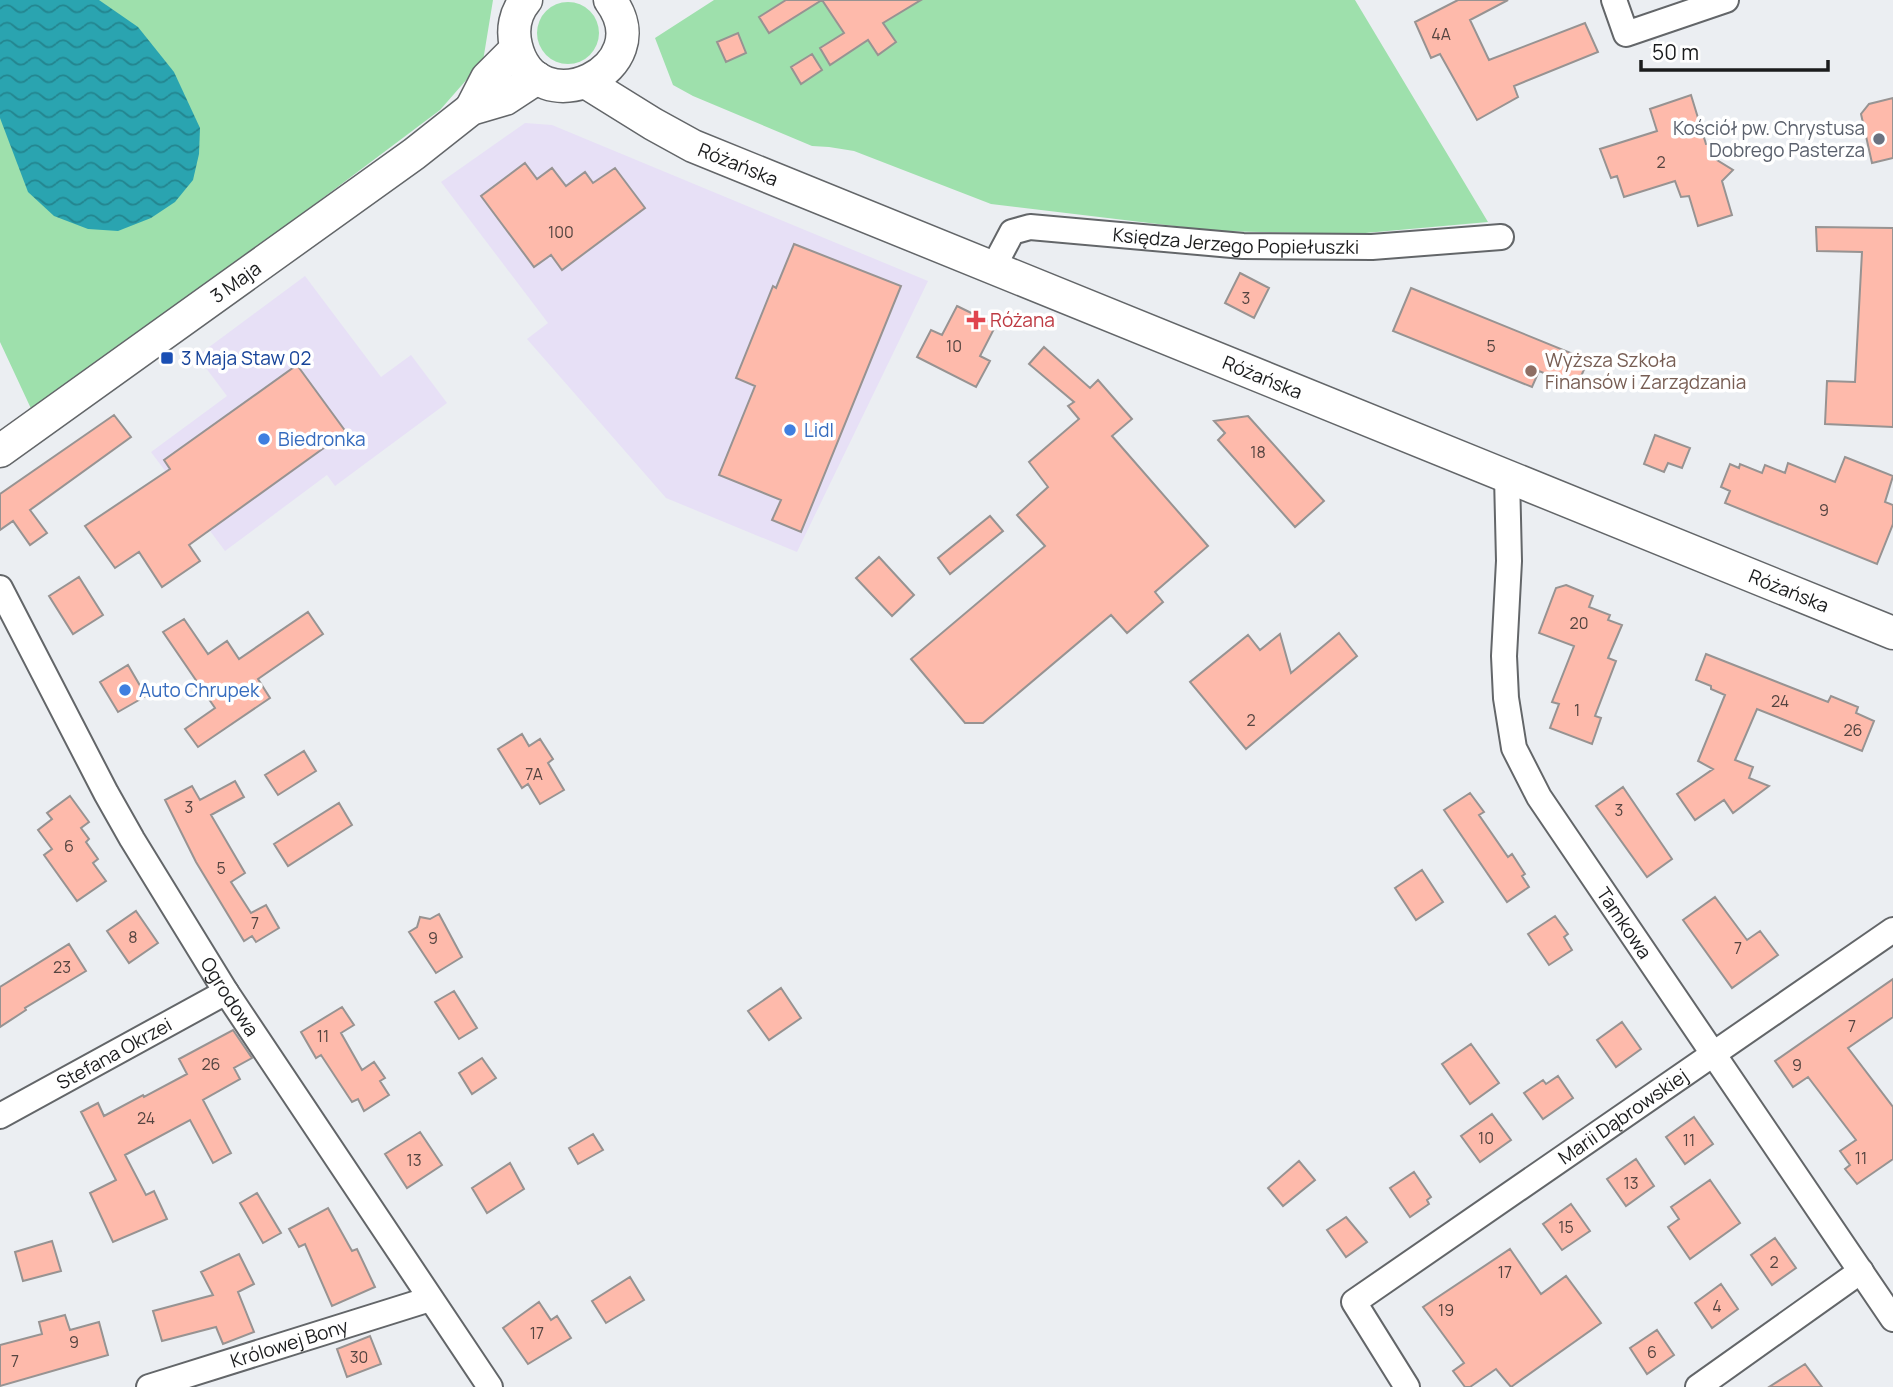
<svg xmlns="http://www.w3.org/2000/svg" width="1893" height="1387" viewBox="0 0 1893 1387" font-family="Manrope,sans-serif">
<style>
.commercial{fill:#e7e0f6}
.green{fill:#9ee0ac}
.water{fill:url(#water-waves)}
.building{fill:#febaab;stroke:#979392;stroke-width:2}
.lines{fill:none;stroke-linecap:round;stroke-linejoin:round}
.minor-casing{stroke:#636669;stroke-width:28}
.tertiary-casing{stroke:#636669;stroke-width:35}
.minor{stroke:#fff;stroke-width:24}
.tertiary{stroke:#fff;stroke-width:32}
.worship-dot{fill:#6b7280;stroke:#fff;stroke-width:2.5}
.health-dot{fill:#e0444e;stroke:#fff;stroke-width:2.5}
.transit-dot{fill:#1a4fb4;stroke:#fff;stroke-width:2.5}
.education-dot{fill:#8d6e63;stroke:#fff;stroke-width:2.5}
.shop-dot{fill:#3f7fe0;stroke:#fff;stroke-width:2.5}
.labels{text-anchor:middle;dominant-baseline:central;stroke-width:7;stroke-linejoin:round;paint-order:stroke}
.number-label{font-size:16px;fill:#544440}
.worship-label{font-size:19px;fill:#5b616d;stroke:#fff;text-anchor:end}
.street-label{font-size:19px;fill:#1b1c1d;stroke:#fff}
.health-label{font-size:19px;fill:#be3a42;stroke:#fff;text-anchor:start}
.transit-label{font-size:19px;fill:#164399;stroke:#fff;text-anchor:start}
.education-label{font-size:19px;fill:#785e54;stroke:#fff;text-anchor:start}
.shop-label{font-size:19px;fill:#366cbe;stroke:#fff;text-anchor:start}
</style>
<defs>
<pattern id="water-waves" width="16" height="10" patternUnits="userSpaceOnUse" patternTransform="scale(1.75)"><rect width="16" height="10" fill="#2aa4b0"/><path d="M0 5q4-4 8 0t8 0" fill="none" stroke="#23858f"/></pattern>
</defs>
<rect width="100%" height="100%" fill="#ebeef2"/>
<path class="commercial" d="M 525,123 L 552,125 L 928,281 L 797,552 L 666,498 L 527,339 L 548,323 L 441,182 Z
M 305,276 L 381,377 L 411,355 L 447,403 L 335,486 L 327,475 L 225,551 L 151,452 L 227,396 L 197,356 Z"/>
<path class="green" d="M 0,0 L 493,0 L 483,61 L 440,110 L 34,415 L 0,342 Z
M 714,0 L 1355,0 L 1488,222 L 1354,234 L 1216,231 L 991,204 L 854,151 L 829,147 L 812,146 L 693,96 L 673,85 L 655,38 Z
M537 33a31 31 0 1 1 62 0a31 31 0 1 1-62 0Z"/>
<path class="water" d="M 0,0 L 99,0 L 138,27 L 174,72 L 200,128 L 199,154 L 193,180 L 175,202 L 151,218 L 118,231 L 88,229 L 54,216 L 28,192 L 0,118 Z"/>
<path class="building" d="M 786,0 L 921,0 L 883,23 L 896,42 L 878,55 L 868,40 L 830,65 L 820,48 L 844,33 L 822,0 L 769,33 L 759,17 Z
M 1458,0 L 1508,0 L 1470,20 L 1489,60 L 1585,23 L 1598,52 L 1514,86 L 1518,97 L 1477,120 L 1440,54 L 1431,58 L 1415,22 Z
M 738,33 L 746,53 L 726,62 L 717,42 Z
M 812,54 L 822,70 L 801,84 L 791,67 Z
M 1691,95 L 1706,144 L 1710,144 L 1717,160 L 1733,170 L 1722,181 L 1732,215 L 1698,226 L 1689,196 L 1681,197 L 1675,181 L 1624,197 L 1617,176 L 1611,178 L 1600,149 L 1657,131 L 1650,109 Z
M 1893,98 L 1893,158 L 1872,163 L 1861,114 L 1869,104 Z
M 525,163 L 537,179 L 552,168 L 566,186 L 585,172 L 593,183 L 615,168 L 645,208 L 562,270 L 551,255 L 534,267 L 481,196 Z
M 1816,227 L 1893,228 L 1893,427 L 1825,424 L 1827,381 L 1855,382 L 1862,252 L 1817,251 Z
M 794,244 L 901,286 L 801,532 L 772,520 L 781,500 L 719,475 L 755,386 L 736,378 L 773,286 L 776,288 Z
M 1240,273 L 1269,288 L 1254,318 L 1225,303 Z
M 1411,288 L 1588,360 L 1577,386 L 1539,371 L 1532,387 L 1393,331 Z
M 957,306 L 996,325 L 980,356 L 990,361 L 976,387 L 917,357 L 931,330 L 942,335 Z
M 1044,347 L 1090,388 L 1098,380 L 1132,419 L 1112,436 L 1208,546 L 1155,592 L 1163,602 L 1127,633 L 1111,615 L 983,723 L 965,723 L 911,659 L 1045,546 L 1017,515 L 1048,487 L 1029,462 L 1079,419 L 1068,406 L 1074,402 L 1029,364 Z
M 297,365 L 346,432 L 189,545 L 200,561 L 162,587 L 139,552 L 115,568 L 85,526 L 170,469 L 164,460 Z
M 114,415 L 131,437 L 30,510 L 47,533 L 30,545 L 13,521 L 0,530 L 0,494 Z
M 1248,416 L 1324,501 L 1295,527 L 1218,440 L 1225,433 L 1214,421 Z
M 1655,435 L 1690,448 L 1682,468 L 1668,463 L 1664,472 L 1644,464 Z
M 1845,457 L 1893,476 L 1885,502 L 1893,505 L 1893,524 L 1877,564 L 1725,503 L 1730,491 L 1721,487 L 1730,464 L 1739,468 L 1740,464 L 1762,473 L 1765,465 L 1785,473 L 1788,463 L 1835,482 Z
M 990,516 L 1003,531 L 950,574 L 938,558 Z
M 879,557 L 914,595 L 892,616 L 856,578 Z
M 79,577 L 103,615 L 73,634 L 49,596 Z
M 1566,585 L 1593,596 L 1589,607 L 1610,615 L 1608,620 L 1622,625 L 1608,658 L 1616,661 L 1595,716 L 1601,718 L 1592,744 L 1550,728 L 1559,704 L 1552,702 L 1574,646 L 1539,633 L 1556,588 Z
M 308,612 L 323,634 L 258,679 L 270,698 L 198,747 L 185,729 L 215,708 L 163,632 L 184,619 L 208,654 L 227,641 L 239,659 Z
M 1339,633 L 1357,656 L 1246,749 L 1190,682 L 1248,635 L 1260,650 L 1280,634 L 1291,673 Z
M 1706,654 L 1828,702 L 1831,696 L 1858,707 L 1856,713 L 1874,721 L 1862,751 L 1757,709 L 1735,760 L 1753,767 L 1749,778 L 1769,786 L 1733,813 L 1724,800 L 1695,820 L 1677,794 L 1713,769 L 1698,761 L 1725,695 L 1711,689 L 1711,686 L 1696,680 Z
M 128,665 L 146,696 L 118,712 L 100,682 Z
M 522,734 L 529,746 L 540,739 L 553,759 L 548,763 L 564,790 L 540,804 L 528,784 L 522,788 L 498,749 Z
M 304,751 L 316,771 L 278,795 L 265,775 Z
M 235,781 L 244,797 L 211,815 L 245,873 L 231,882 L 251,913 L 266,905 L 279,928 L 256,942 L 252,936 L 244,941 L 196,862 L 165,800 L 192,786 L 200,800 Z
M 1623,787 L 1672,859 L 1647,877 L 1596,806 Z
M 1470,793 L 1484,812 L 1479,815 L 1508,857 L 1512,854 L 1525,874 L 1522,876 L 1529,887 L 1507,902 L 1444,810 Z
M 70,796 L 89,822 L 81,828 L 89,839 L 86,842 L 98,859 L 93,863 L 106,881 L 77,901 L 44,855 L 52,849 L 38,830 L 52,819 L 47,813 Z
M 339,803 L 352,825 L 288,866 L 274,844 Z
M 1422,870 L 1443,902 L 1416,920 L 1395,888 Z
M 1715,897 L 1747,940 L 1760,931 L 1778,955 L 1732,988 L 1683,920 Z
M 136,911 L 158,943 L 129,963 L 107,931 Z
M 439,914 L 462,957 L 436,973 L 409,932 L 417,927 L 420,917 L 430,919 Z
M 1555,916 L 1568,934 L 1564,937 L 1572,950 L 1549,965 L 1528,934 Z
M 69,944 L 86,971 L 25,1008 L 26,1010 L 0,1027 L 0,987 Z
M 1893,979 L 1893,1017 L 1848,1048 L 1893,1107 L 1893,1159 L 1857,1184 L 1845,1169 L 1850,1165 L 1840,1151 L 1856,1140 L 1808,1077 L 1793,1087 L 1775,1061 Z
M 781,988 L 801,1018 L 769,1040 L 748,1011 Z
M 454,991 L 477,1028 L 459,1039 L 435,1002 Z
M 342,1007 L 354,1025 L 341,1033 L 362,1070 L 374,1062 L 385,1078 L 380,1081 L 389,1095 L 364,1111 L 358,1099 L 352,1102 L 321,1055 L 316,1058 L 301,1032 Z
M 1622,1022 L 1641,1049 L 1616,1067 L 1597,1040 Z
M 233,1030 L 252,1058 L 234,1068 L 240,1079 L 203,1100 L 231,1153 L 213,1163 L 190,1120 L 125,1155 L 146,1195 L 154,1191 L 167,1219 L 113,1242 L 90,1193 L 116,1180 L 81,1112 L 98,1103 L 104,1116 L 143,1095 L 144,1097 L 187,1074 L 179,1059 Z
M 1471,1044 L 1499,1083 L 1470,1104 L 1442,1064 Z
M 482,1058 L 496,1078 L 472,1094 L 459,1073 Z
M 1558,1076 L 1573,1098 L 1543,1119 L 1524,1093 L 1543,1080 L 1546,1084 Z
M 1492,1114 L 1511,1140 L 1480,1162 L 1461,1136 Z
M 1694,1117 L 1713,1144 L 1685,1164 L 1666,1137 Z
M 420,1132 L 442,1165 L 407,1188 L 385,1154 Z
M 593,1134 L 603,1150 L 578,1164 L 569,1148 Z
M 1636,1159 L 1654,1186 L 1626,1206 L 1607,1179 Z
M 1299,1161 L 1315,1180 L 1283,1206 L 1268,1188 Z
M 510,1163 L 524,1189 L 487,1213 L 472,1188 Z
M 1414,1172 L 1431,1197 L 1427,1200 L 1429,1204 L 1410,1217 L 1390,1188 Z
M 1710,1180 L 1740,1223 L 1690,1259 L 1668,1227 L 1679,1219 L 1671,1207 Z
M 257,1193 L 281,1233 L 263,1243 L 240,1203 Z
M 1571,1204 L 1590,1231 L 1562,1250 L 1543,1224 Z
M 328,1208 L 352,1251 L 357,1249 L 375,1287 L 332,1306 L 305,1244 L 299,1247 L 289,1229 Z
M 1346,1217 L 1367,1242 L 1346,1257 L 1327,1230 Z
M 1775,1238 L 1796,1268 L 1772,1285 L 1751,1255 Z
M 52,1241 L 61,1271 L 23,1281 L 15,1252 Z
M 1510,1249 L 1541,1294 L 1566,1276 L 1601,1323 L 1511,1387 L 1496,1369 L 1470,1387 L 1465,1387 L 1453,1371 L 1464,1363 L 1423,1307 Z
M 239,1254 L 254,1284 L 238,1292 L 254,1332 L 223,1344 L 216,1327 L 162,1341 L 153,1311 L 213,1295 L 201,1272 Z
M 630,1277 L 644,1300 L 606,1323 L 592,1301 Z
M 1721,1284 L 1738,1309 L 1712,1328 L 1695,1303 Z
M 539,1302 L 551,1320 L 557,1316 L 571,1338 L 528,1364 L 503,1328 Z
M 65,1315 L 70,1330 L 99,1322 L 108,1355 L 0,1386 L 0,1345 L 42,1334 L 39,1322 Z
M 1657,1330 L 1674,1355 L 1647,1374 L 1630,1348 Z
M 370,1336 L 381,1364 L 347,1377 L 337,1349 Z
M 1805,1364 L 1822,1387 L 1769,1387 Z"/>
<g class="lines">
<g class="minor-casing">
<g id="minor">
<path d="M 1614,0 L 1626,34 L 1726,0"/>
<path id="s1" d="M 993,268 L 1012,232 L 1030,227 L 1243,246 L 1372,247 L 1501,237"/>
<path id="s2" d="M 1507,476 L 1509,561 L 1504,656 L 1506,698 L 1514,748 L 1539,797 L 1893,1319"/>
<path id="s3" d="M 0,588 L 106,793 L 132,839 L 226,992 L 490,1387"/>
<path id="s4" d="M 0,1116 L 226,992"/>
<path id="s5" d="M 149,1387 L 430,1299"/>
<path id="s6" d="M 1407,1387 L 1354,1302 L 1893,930"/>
<path d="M 1698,1387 L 1861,1271"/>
</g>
</g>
<g class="tertiary-casing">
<g id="tertiary">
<path d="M 526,0 C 515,13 512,30 516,46 C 536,128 662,69 610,0"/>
<path id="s7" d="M 587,83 L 653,124 L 693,146 L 1893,633"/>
<path d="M 471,109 L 487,78 L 516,49"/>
<path id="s8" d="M 0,451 L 414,154 L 471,109 L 505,99 L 537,78"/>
</g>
</g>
<use href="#minor" class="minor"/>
<use href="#tertiary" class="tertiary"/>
</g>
<circle class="worship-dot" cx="1879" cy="139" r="7"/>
<path class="health-dot" d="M972.5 309.5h7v7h7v7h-7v7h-7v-7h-7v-7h7z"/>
<rect class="transit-dot" x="160" y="351" width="14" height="14" rx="3.5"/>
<circle class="education-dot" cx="1531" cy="371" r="7"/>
<g class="shop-dot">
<circle cx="790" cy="430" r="7"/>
<circle cx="264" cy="439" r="7"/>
<circle cx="125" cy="690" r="7"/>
</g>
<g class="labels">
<g class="number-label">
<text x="1441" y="34">4A</text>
<text x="1661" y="162">2</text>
<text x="561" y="232">100</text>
<text x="1246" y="298">3</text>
<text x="954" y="346">10</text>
<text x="1491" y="346">5</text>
<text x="1258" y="452">18</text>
<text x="1824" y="510">9</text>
<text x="1579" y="623">20</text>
<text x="1780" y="701">24</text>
<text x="1577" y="710">1</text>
<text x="1251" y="720">2</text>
<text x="1853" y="730">26</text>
<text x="534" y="774">7A</text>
<text x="189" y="807">3</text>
<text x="1619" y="810">3</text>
<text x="69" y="846">6</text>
<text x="221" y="868">5</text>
<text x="255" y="923">7</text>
<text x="133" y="937">8</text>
<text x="433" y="938">9</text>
<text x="1738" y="948">7</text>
<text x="62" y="967">23</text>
<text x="1852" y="1026">7</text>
<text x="323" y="1036">11</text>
<text x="211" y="1064">26</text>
<text x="1797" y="1065">9</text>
<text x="146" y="1118">24</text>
<text x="1486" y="1138">10</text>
<text x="1689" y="1140">11</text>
<text x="1861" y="1158">11</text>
<text x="414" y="1160">13</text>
<text x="1631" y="1183">13</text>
<text x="1566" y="1227">15</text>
<text x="1774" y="1262">2</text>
<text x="1505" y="1272">17</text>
<text x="1717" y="1306">4</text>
<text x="1446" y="1310">19</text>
<text x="537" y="1333">17</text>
<text x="74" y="1342">9</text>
<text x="1652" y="1352">6</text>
<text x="359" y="1357">30</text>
<text x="15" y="1361">7</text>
</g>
<g class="worship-label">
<text x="1865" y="128">Kościół pw. Chrystusa<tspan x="1865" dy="22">Dobrego Pasterza</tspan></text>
</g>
<g class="street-label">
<text stroke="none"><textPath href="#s7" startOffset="172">Różańska</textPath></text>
<text stroke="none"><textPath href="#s1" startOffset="266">Księdza Jerzego Popiełuszki</textPath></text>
<text stroke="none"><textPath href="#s8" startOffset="290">3 Maja</textPath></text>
<text stroke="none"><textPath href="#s7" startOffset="738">Różańska</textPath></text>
<text stroke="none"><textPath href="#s7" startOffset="1306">Różańska</textPath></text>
<text stroke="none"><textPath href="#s2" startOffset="480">Tamkowa</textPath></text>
<text stroke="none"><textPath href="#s3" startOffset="469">Ogrodowa</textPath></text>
<text stroke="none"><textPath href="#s4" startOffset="130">Stefana Okrzei</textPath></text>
<text stroke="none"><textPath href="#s6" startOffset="427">Marii Dąbrowskiej</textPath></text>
<text stroke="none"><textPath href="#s5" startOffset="147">Królowej Bony</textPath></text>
</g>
<g class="health-label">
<text x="990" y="320">Różana</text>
</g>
<g class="transit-label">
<text x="181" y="358">3 Maja Staw 02</text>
</g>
<g class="education-label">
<text x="1545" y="360">Wyższa Szkoła<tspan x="1545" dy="22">Finansów i Zarządzania</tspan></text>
</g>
<g class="shop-label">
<text x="804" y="430">Lidl</text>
<text x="278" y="439">Biedronka</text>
<text x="139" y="690">Auto Chrupek</text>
</g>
</g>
<path d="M1641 60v10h187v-10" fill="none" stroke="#1b1c1d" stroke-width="3.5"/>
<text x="1652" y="60" font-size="21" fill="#1b1c1d" stroke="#ffffff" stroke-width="5" paint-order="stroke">50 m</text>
</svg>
